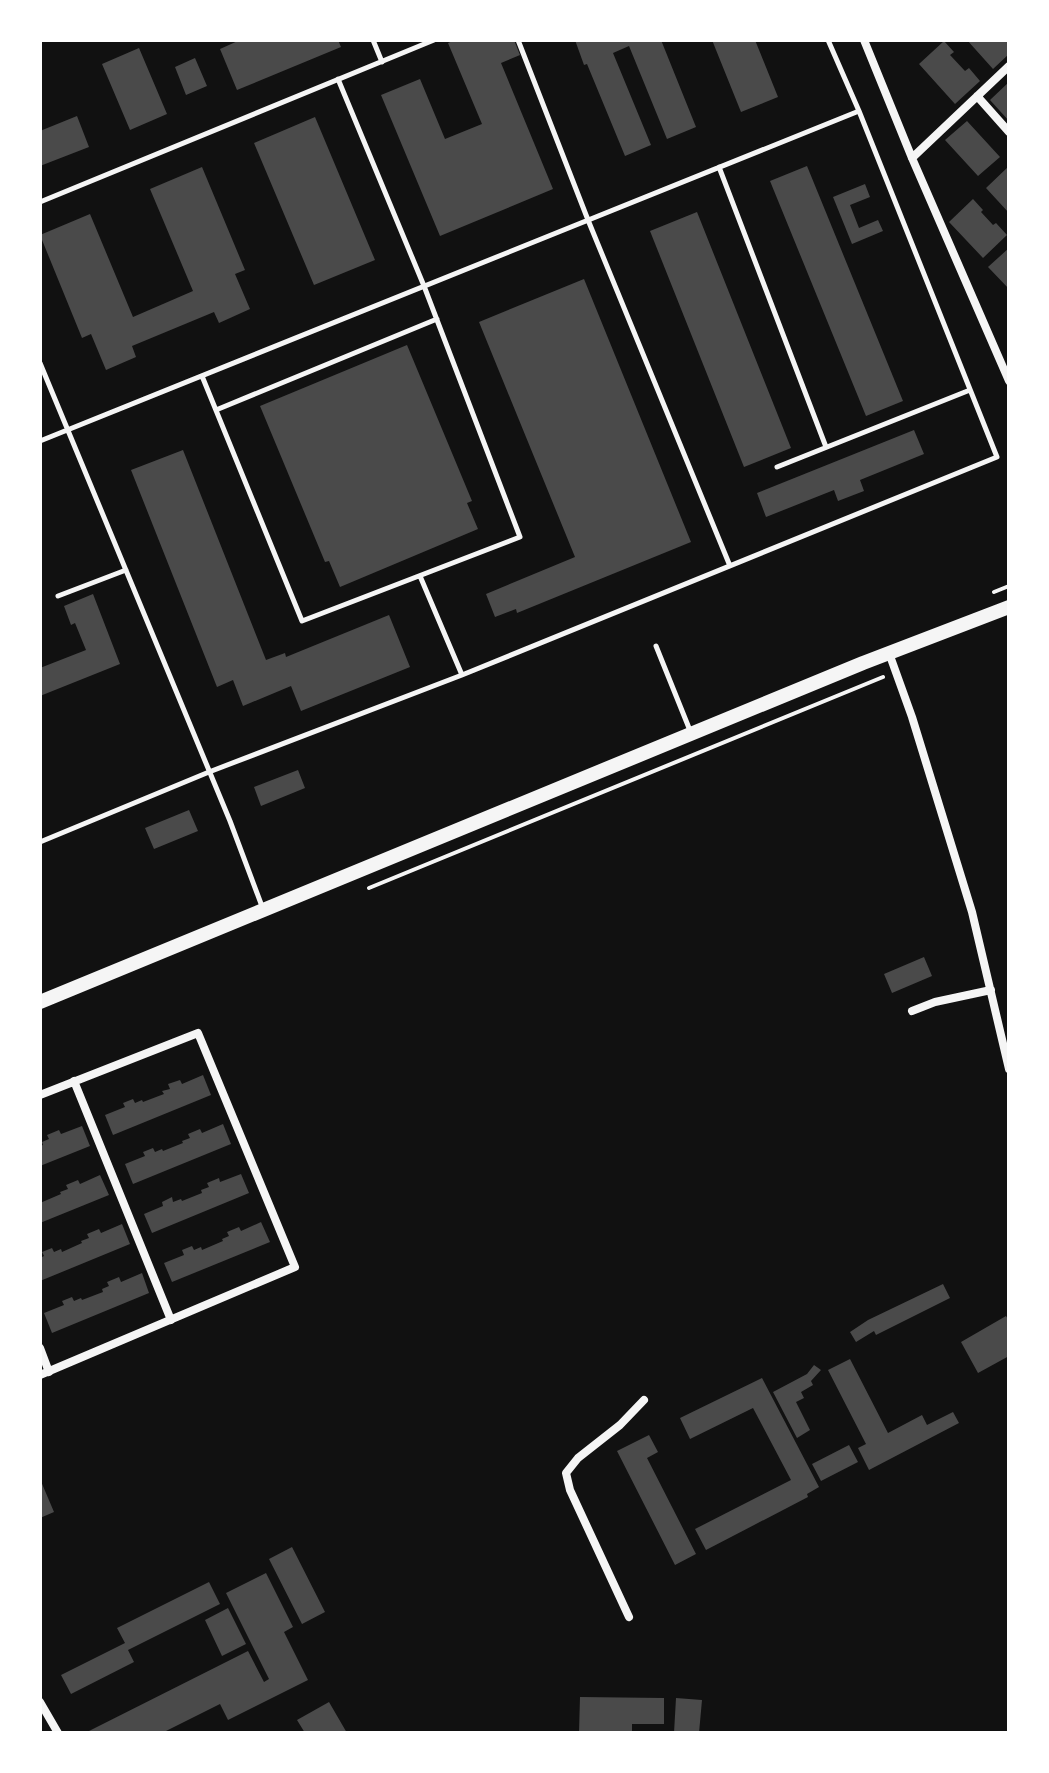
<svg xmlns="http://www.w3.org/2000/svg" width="1049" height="1773" viewBox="0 0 1049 1773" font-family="Rubik,sans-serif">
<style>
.building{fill:#4a4a4a}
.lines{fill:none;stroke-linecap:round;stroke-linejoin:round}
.path{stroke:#f5f5f5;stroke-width:4}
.service{stroke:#f5f5f5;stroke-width:5}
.minor{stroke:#f5f5f5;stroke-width:8}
.secondary{stroke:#f5f5f5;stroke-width:14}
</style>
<rect width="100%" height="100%" fill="#111"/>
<path class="building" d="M 240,40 L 338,40 L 341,47 L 237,90 L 220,49 Z
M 455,40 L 514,40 L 520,55 L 501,63 L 553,189 L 440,236 L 381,95 L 420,79 L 445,139 L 482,124 L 448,43 Z
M 575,40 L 661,40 L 696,127 L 667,139 L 629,46 L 613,53 L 651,145 L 625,156 L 587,64 L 584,65 Z
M 712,40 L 755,40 L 778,97 L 741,112 Z
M 967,40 L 1009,40 L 1009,54 L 993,69 Z
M 944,41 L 954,52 L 950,55 L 965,71 L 969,68 L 980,81 L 955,104 L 919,64 Z
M 139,48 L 167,114 L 130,130 L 102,64 Z
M 195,58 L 207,86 L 186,95 L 175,67 Z
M 1009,82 L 1009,121 L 990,100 Z
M 77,116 L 89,147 L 40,166 L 40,131 Z
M 315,117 L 375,260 L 314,285 L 254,143 Z
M 967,121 L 1000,157 L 978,176 L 945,140 Z
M 807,166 L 903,401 L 866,416 L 770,181 Z
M 1009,166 L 1009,213 L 986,188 Z
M 202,167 L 245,270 L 235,274 L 250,309 L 219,323 L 214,312 L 132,346 L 136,357 L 106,370 L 91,334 L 82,338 L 40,235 L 90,214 L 133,317 L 193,291 L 150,189 Z
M 865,184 L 870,197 L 850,205 L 859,228 L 878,220 L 883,231 L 852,244 L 833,197 Z
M 973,199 L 983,210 L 981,212 L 993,225 L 996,223 L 1007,235 L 983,258 L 949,222 Z
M 697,212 L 791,448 L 744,467 L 650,231 Z
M 1009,248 L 1009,289 L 988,267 Z
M 584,279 L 691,542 L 517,613 L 516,609 L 495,617 L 486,594 L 575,557 L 479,322 Z
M 407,345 L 472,501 L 467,503 L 478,529 L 340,587 L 329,561 L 325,562 L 260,406 Z
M 914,430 L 924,454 L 860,480 L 864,491 L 838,501 L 834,490 L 766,517 L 757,493 Z
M 183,450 L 266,660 L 285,653 L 286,657 L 389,615 L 410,667 L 301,711 L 291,686 L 243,706 L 233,680 L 217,687 L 131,470 Z
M 93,594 L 120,664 L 40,696 L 40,668 L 86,650 L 75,623 L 71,625 L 64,606 Z
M 298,770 L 305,788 L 261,806 L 254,787 Z
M 189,810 L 198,831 L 154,849 L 145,828 Z
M 924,957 L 932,976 L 892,993 L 884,974 Z
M 203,1075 L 211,1095 L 113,1135 L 105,1115 L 125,1107 L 123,1103 L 133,1099 L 135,1103 L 142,1100 L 143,1102 L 164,1094 L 162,1091 L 170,1089 L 168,1084 L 180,1080 L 182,1084 Z
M 223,1124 L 231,1144 L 133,1184 L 125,1164 L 145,1156 L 143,1152 L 153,1148 L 155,1152 L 162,1149 L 163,1151 L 183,1143 L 182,1141 L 190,1138 L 188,1134 L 200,1129 L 202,1133 Z
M 82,1126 L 90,1146 L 40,1166 L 40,1146 L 43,1145 L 42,1142 L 49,1139 L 47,1135 L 59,1130 L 61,1134 Z
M 241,1174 L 249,1193 L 152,1233 L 144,1214 L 163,1206 L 162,1202 L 172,1197 L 173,1202 L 181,1199 L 182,1201 L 202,1193 L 201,1190 L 209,1187 L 207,1183 L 219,1178 L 220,1182 Z
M 100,1175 L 109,1195 L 40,1223 L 40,1203 L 61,1194 L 60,1192 L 68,1189 L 66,1185 L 78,1180 L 80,1184 Z
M 261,1222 L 270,1242 L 172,1282 L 164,1263 L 184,1255 L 182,1250 L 192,1246 L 194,1250 L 201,1247 L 202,1250 L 223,1241 L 222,1239 L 229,1236 L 227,1232 L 239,1227 L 241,1231 Z
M 122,1224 L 130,1244 L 40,1281 L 40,1258 L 44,1256 L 42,1252 L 52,1248 L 54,1252 L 61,1249 L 62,1252 L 82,1243 L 81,1241 L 89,1238 L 87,1234 L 99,1229 L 101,1233 Z
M 142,1273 L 149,1293 L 52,1333 L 44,1313 L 64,1305 L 62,1301 L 72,1297 L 74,1301 L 81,1298 L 82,1300 L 103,1292 L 102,1289 L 109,1286 L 107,1282 L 119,1277 L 121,1282 Z
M 943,1284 L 950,1298 L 876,1335 L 874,1331 L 856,1342 L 850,1332 L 868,1320 Z
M 1006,1316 L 1009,1321 L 1009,1356 L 978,1373 L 961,1342 Z
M 850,1359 L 888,1433 L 922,1415 L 927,1425 L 953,1412 L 959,1423 L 869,1470 L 858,1448 L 866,1444 L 828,1370 Z
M 814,1365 L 821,1370 L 811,1381 L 813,1385 L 801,1392 L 804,1398 L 796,1402 L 810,1430 L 797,1438 L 773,1392 L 807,1374 Z
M 762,1378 L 819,1487 L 807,1494 L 808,1497 L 706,1550 L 695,1529 L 791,1480 L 753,1408 L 690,1439 L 680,1418 Z
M 649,1435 L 658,1452 L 647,1458 L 696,1554 L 675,1565 L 617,1451 Z
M 849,1445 L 858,1462 L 821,1481 L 812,1464 Z
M 40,1479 L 54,1512 L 40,1518 Z
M 292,1547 L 325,1612 L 302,1624 L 269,1559 Z
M 266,1573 L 293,1627 L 284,1632 L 308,1680 L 228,1720 L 220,1704 L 162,1733 L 85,1733 L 248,1651 L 264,1682 L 269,1679 L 226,1593 Z
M 209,1582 L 220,1604 L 128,1650 L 134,1662 L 71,1694 L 61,1675 L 125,1643 L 117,1628 Z
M 228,1608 L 246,1644 L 222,1656 L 205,1620 Z
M 580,1697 L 664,1698 L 664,1724 L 632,1724 L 632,1733 L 579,1733 Z
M 676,1698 L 702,1700 L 699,1733 L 674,1733 Z
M 329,1702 L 347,1733 L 305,1733 L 297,1720 Z"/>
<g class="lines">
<path class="path" d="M 994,592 L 1009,586
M 369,888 L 883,677"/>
<path class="service" d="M 373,40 L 382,62
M 518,40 L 588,220 L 730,566
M 719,167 L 826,447
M 40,202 L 434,40
M 40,363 L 230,821 L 263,909
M 202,376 L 302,621 L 520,537 L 424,286 L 338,79
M 216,410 L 437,319
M 40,441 L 859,111
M 777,467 L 970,390
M 420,576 L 462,675
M 58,596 L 126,570
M 656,646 L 691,733
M 40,842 L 209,772 L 462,675 L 997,457 L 859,111 L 828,40"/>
<path class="minor" d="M 864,40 L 912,158 L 1009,381
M 977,96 L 1009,132
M 912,158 L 1009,66
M 889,653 L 912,717 L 972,912 L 1009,1069
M 912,1011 L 935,1002 L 991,990
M 74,1081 L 171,1320
M 40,1095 L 198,1033 L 295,1267 L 40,1375
M 40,1348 L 49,1372
M 629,1617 L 570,1490 L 566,1473 L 578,1458 L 620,1425 L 644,1400
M 40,1702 L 58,1733"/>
<path class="secondary" d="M 40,1002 L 863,663 L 1009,607"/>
</g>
<rect width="1049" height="1773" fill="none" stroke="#ffffff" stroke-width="84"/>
</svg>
